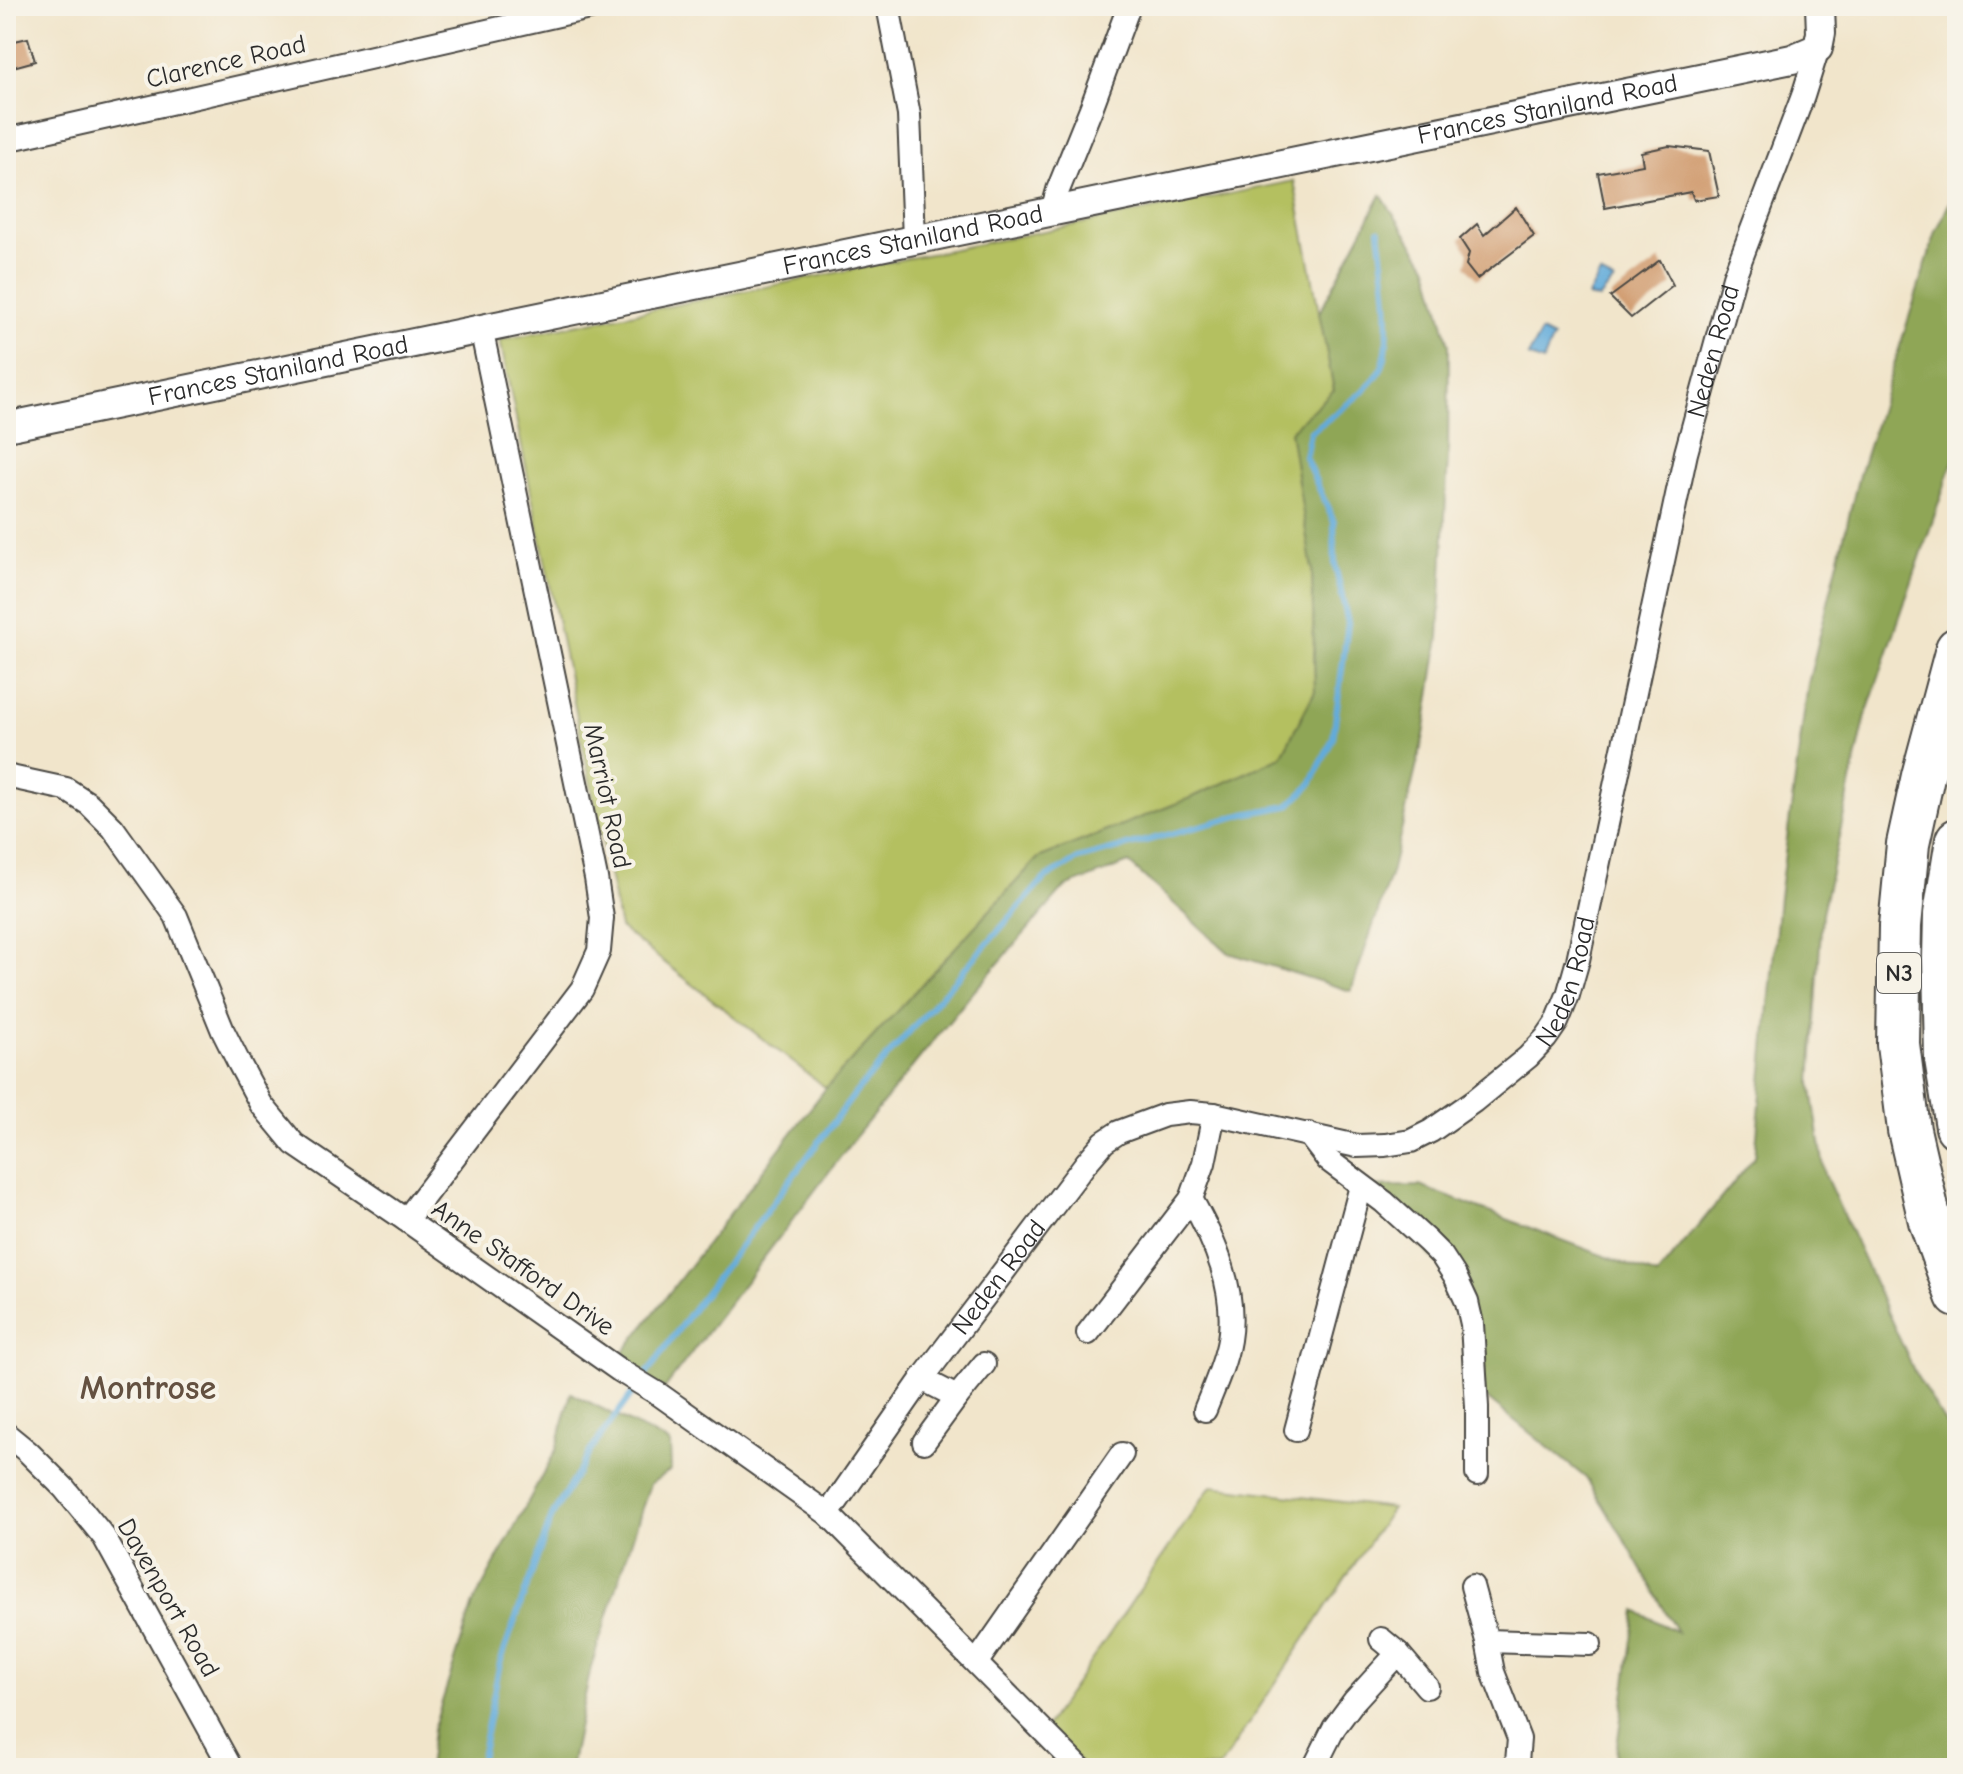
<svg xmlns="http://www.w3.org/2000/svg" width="1963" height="1774" viewBox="0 0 1963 1774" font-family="'Comic Neue',sans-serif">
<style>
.green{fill:#b4c061;stroke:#707646;stroke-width:2}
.forest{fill:#8fa657;stroke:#5d6841;stroke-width:2}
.water{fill:#62abda;stroke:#466b82;stroke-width:2}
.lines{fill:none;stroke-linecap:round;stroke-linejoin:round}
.stream{stroke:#62abda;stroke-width:6}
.building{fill:#cf986b}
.minor-casing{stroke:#494743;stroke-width:26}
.tertiary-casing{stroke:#494743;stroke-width:32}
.motorway-casing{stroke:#494743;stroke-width:46}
.minor{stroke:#fff;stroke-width:22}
.tertiary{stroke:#fff;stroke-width:28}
.motorway{stroke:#fff;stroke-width:42}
.labels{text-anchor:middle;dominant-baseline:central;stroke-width:8;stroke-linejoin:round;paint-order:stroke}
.shield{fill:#f7f3e8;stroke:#686764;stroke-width:2}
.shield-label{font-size:24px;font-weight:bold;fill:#2b2b2b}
.street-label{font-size:26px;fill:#2b2b2b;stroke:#f7f3e8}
.district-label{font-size:34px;font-weight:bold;fill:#645141;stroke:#f7f3e8}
</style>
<rect width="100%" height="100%" fill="#f7f3e8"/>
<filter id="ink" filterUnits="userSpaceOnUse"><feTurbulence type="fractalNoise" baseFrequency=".0125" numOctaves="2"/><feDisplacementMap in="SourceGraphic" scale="16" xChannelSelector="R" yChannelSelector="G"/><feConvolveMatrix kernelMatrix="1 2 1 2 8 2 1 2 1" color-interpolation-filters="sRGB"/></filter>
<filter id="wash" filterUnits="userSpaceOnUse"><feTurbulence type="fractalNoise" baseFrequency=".006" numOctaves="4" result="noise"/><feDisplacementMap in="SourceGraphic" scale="32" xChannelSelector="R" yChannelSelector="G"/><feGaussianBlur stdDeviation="1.8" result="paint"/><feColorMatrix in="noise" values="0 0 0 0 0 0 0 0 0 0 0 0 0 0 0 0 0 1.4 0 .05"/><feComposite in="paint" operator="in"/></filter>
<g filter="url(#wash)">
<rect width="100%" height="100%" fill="#f1e5cb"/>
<path class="green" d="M 1294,181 L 1334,390 L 1312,570 L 1315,691 L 1281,757 L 1193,797 L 1038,858 L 826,1088 L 620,928 L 500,340 Z
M 1211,1486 L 1392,1508 L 1219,1768 L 1086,1768 L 1045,1728 Z"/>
<path class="forest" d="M 1957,186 L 1957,450 L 1866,715 L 1822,913 L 1811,1083 L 1825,1175 L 1915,1373 L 1957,1443 L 1957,1768 L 1614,1768 L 1636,1611 L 1677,1632 L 1625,1540 L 1586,1478 L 1484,1396 L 1469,1315 L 1446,1272 L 1363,1187 L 1420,1186 L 1657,1276 L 1755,1157 L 1779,897 L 1808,684 L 1859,475 L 1936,232 Z
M 1381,195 L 1428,267 L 1449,345 L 1448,455 L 1439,638 L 1424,735 L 1391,873 L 1351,991 L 1229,953 L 1129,863 L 1065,887 L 969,997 L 857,1135 L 664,1389 L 617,1361 L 826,1088 L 1038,858 L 1193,797 L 1281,757 L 1315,691 L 1312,570 L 1290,431 L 1334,390 L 1319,313 Z
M 571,1393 L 670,1443 L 671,1470 L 650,1484 L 591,1667 L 570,1768 L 428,1768 L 433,1730 L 473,1604 L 556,1450 Z"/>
<path class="water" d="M 1600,274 L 1614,281 L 1599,299 L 1588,296 Z
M 1541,332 L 1553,338 L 1543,362 L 1528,356 Z"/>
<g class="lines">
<path class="stream" d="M 643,1379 L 693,1309 L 857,1091 L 1044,879 L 1078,859 L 1245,814 L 1288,806 L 1310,786 L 1333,738 L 1348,623 L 1335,565 L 1334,522 L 1305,457 L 1310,432 C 1328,419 1370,390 1380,371 C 1396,342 1383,264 1379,230
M 479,1768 L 500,1663 L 552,1516 L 591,1450 L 636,1388"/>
</g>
<g id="blocks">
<path class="building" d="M 28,38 L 35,61 L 6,69 L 6,43 Z
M 1669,146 L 1709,151 L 1719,196 L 1694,200 L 1691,192 L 1605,208 L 1598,173 L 1643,165 L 1641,152 Z
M 1516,207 L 1534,236 L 1477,279 L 1466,265 L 1469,253 L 1460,239 L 1477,224 L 1484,235 Z
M 1660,260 L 1673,285 L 1631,318 L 1610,297 Z"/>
</g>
</g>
<g filter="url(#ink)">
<use href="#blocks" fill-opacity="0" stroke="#494743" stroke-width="2"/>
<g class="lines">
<g class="minor-casing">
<g id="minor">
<path d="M 888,6 L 909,115 L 914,239"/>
<path d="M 6,140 L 598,6"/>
<path d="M 1052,211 L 1058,190 L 1092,106 L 1129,6"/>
<path d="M 6,776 L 66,789 L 89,804 L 113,828 L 176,916 L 223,1031 L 239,1063 L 261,1104 L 294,1144 L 406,1220 L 619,1370 L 660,1395 L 828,1514 L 1080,1768"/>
<path d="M 1308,1134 L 1328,1160 L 1384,1202 L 1427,1241 L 1442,1256 L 1455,1276 L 1467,1302 L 1472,1324 L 1477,1407 L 1477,1474"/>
<path d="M 1191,1199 C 1215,1241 1237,1291 1229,1340 C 1225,1364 1214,1387 1205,1410"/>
<path d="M 406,1220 L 582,989 L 599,951 L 602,918 L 596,878 L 481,328"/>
<path d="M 1088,1333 L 1191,1199 L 1204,1163 L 1214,1114"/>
<path d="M 922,1379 L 957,1397"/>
<path d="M 1296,1430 L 1361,1186"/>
<path d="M 6,1434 L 28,1452 L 64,1488 L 104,1537 L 231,1768"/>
<path d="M 924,1442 L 957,1397 L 984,1364"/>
<path id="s1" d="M 828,1514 L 922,1379 L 1086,1163 L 1104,1142 L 1119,1132 L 1165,1115 L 1190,1112 L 1214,1114 L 1357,1146 L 1385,1145 L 1411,1141 L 1431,1131 L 1474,1101 L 1528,1057 L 1546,1038 L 1557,1022 L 1568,995 L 1578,960 L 1686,453 L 1734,277 L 1803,96 L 1818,48"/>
<path d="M 1472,1586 L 1487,1641 L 1493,1672 L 1519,1739 L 1517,1762 L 1515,1768"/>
<path d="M 1381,1639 L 1398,1653 L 1427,1687"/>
<path d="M 1487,1641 L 1590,1644"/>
<path d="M 977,1662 L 1122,1454"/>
<path d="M 1314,1768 L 1334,1728 L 1354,1701 L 1398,1653"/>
</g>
</g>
<g class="tertiary-casing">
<g id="tertiary">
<path id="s2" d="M 6,427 L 1792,59 L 1818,48 L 1821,33 L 1820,6"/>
</g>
</g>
<g class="motorway-casing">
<path id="motorway" d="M 1957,649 L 1923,776 L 1908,844 L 1900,926 L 1898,1044 L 1909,1130 L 1930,1221 L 1957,1296
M 1957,840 L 1945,914 L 1944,958 L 1946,1059 L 1957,1127"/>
</g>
<use href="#minor" class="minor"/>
<use href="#tertiary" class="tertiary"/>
<use href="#motorway" class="motorway"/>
</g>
</g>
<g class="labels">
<rect class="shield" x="1877" y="953" width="44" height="40" rx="6"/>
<g class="shield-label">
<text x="1899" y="973">N3</text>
</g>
<g class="street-label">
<text transform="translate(226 62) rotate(-13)">Clarence Road</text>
<text stroke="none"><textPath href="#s2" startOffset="1574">Frances Staniland Road</textPath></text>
<text stroke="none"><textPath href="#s2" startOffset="926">Frances Staniland Road</textPath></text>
<text stroke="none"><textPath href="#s1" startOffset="1660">Neden Road</textPath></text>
<text stroke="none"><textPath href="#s2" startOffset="278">Frances Staniland Road</textPath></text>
<text transform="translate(607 796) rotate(78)">Marriot Road</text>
<text stroke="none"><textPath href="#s1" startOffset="1012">Neden Road</textPath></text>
<text transform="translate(523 1268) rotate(35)">Anne Stafford Drive</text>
<text stroke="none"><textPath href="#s1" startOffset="292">Neden Road</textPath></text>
<text transform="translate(168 1598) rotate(60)">Davenport Road</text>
</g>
<g class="district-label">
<text x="148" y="1388">Montrose</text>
</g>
</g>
<rect width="1963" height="1774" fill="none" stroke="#f7f3e8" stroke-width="32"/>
</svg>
